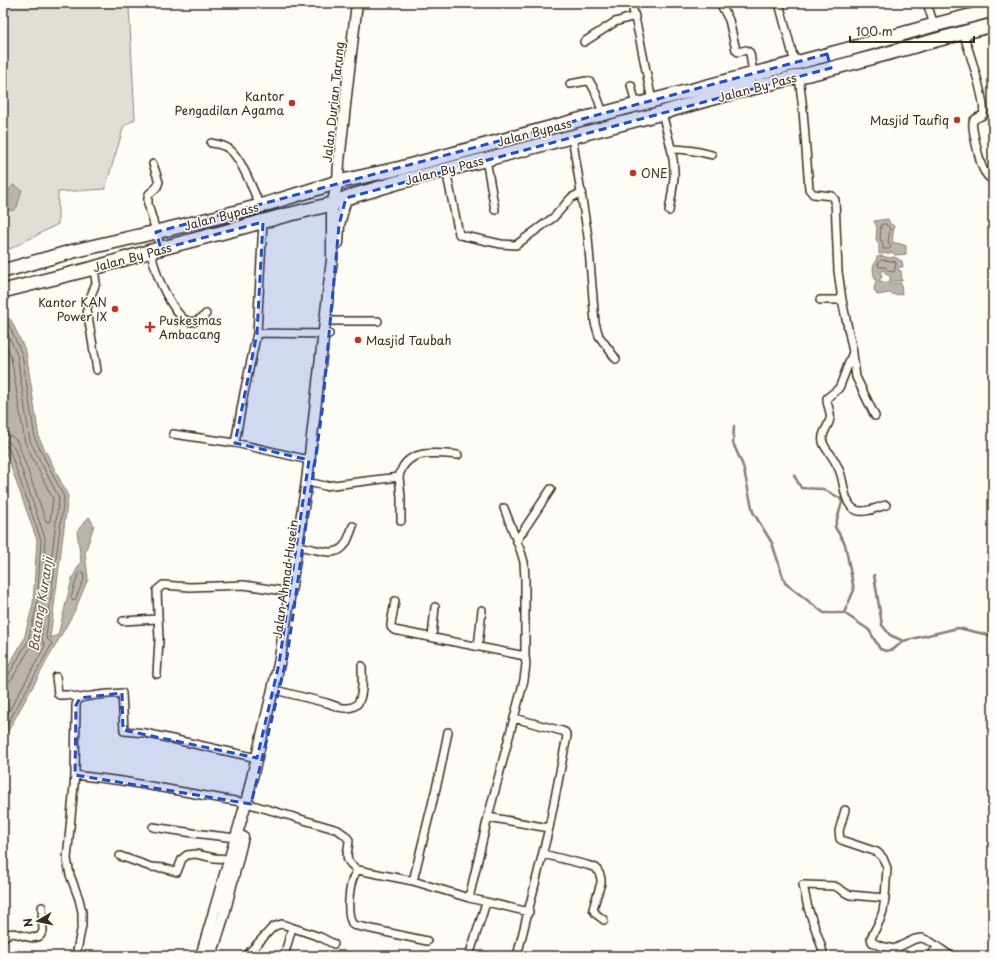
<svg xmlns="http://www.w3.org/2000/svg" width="996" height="959" viewBox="0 0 996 959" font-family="'Playpen Sans',sans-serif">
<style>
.green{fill:#e1ded7;stroke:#8e847a}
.water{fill:#bbb4ad;stroke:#887d74}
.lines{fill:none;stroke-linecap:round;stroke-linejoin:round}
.shore{stroke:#6e6157;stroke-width:1}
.stream{stroke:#887d74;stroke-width:2.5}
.street-casing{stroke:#3b2a1e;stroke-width:10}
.secondary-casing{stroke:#3b2a1e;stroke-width:13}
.highway-casing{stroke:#3b2a1e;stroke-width:16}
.street{stroke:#fdfcf7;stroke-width:7}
.secondary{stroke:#fdfcf7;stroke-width:10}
.highway{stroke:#fdfcf7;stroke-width:13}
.marked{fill:#1d4ed8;fill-opacity:0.2;stroke:#1d4ed8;stroke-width:3;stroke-dasharray:8 5;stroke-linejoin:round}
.poi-dot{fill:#c8321e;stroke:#fdfcf7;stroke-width:1.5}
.labels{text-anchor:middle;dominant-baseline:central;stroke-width:3;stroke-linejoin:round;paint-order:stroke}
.street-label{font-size:12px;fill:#3b2a1e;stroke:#fdfcf7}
.poi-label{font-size:12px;fill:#3b2a1e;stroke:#fdfcf7;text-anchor:end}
.water-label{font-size:13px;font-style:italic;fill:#615349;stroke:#fdfcf7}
</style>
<rect width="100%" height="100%" fill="#fdfcf7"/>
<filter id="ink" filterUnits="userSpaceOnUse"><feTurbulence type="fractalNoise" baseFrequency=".025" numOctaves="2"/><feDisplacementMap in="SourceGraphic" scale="8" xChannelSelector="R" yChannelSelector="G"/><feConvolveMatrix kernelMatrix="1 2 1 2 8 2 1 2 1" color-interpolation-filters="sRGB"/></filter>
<g filter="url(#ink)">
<path class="green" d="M 7,3 L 118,3 L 129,6 L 135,119 L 124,126 L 105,189 L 58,192 L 58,224 L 10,249 L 3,242 L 3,13 Z"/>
<path class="water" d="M 13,185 L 22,190 L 17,207 L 12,211 L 7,209 C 6,198 6,194 13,185 Z
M 888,219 L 890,224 L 894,226 L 892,242 C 898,244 900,243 906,246 L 906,254 L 895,255 L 892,252 L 890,253 L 879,254 L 879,245 L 876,239 L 877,227 L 874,221 Z
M 882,256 L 890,258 L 894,257 L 902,261 L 903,267 L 899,267 L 898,270 L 901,271 L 902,281 L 890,281 L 890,276 L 886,274 L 884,270 L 881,272 L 882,277 L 879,281 L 889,283 L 901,283 L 902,294 L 895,295 L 889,293 L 877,295 L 874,289 L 876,281 L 874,276 L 873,268 L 877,257 Z
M 3,316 L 11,320 L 26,352 L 39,438 L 68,496 L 50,638 L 58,635 L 72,579 L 81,561 L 77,531 L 89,517 L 94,525 L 85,553 L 88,579 L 74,612 L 3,740 L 3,676 L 24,639 L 33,604 L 37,540 L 5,450 L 3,447 Z"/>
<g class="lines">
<path class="shore" d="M 882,224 L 886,224 L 890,229 L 888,242 L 891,247 L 889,249 L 883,249 L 883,244 L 880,238 L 881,226 Z
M 881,260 L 894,261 L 896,263 L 896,264 L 894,272 L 892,272 L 889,271 L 885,267 L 879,267 L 878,265 L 879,262 Z
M 3,320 L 8,323 L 22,354 L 35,439 L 64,497 L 46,636 L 47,639 L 51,642 L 52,644 L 3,732
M 3,326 L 5,327 L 17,355 L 30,441 L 59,498 L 47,593 L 45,594 L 44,594 L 43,593 L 45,538 L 14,447 L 9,442 L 3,440
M 3,338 L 11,357 L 25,443 L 53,499 L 50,521 L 49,522 L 46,521 L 18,443 C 15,437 10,435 3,434
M 3,445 L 7,446 L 9,449 L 41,540 L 37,605 L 28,641 L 8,676 L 6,678 L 3,678
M 80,572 L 82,571 L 83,572 L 84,579 L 75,600 L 73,601 L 71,598 L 76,580 Z
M 3,683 L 8,682 L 12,679 L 33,643 L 40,613 L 41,612 L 43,612 L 44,614 L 41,637 L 45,646 L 3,722"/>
<path class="stream" d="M 734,426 L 733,443 L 743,466 L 753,512 L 772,543 L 785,583 L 824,613 L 844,613 L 869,630 L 880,649 L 886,651 L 894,649 L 903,641
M 794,475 L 801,488 L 823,489 L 840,498 L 842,502 L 835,527 L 845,544 L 854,590 L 844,613
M 874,575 L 882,625 L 890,635 L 903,641 L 958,628 L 993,636"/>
<g class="street-casing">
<path id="street" d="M 631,3 L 632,5 L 640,40 L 652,101
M 720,3 L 729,20 L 736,50 L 738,52 L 746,50 L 750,53 L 753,74
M 779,3 L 795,63
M 927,3 L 934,25
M 963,33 C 968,48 987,103 983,115 C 980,117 974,118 973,122 C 971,126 980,163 983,169 C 985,173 989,178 993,181
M 584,42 L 615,22 L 635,16
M 799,76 L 803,110 L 809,189 L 813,194 L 832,196 L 835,200 L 838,271 L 842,300 L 853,352 L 840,386 L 838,389 L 827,398 C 826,405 832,412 830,419 C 828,428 821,433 823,442 C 824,447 828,451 831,455 C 835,461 839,468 841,475 C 844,485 845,506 856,510 C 864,514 878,507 886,505
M 570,84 L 586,81 L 590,82 L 595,91 L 603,113
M 631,85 L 636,105
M 662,113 C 667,134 675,155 674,177 C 673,188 671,200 669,211
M 572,136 L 588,237 L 595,323 L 599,336 L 616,359
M 211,143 C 217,144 224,145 229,149 C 241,157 254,192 260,206
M 671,149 C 685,149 698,151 712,155
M 486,159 L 495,210
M 153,164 L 159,182 L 157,187 L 149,194 L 148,197 L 148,204 L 161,249
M 446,170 L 459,234 L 460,235 L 501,244 L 516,245 L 554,217 L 571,198 L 582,192
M 151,251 C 152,256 153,262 155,267 C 158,280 173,311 184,319 C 192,325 200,320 206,314
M 94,268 L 96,283 L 88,303 L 87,310 L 97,370
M 820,300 L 842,300
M 331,321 L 378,321
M 257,333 L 329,334
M 853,354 L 856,377 L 875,416
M 173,434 L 235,443 L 309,460
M 235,443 L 244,393 L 257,333 L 263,222
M 399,477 C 405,448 435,453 458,455
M 312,483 L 325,486 L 399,477 L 401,497 L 401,521
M 504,508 L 521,552 L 524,562 L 525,579 L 525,656
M 517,540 L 551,489
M 303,547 C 314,549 335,557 343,547 C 348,542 350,533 353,526
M 395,601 L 391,624 L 391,627 L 394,630 L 525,656 L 526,664 L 524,680 L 488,817 L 469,898 L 413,881
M 123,621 L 157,619
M 432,637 L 435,607
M 478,647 L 482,610
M 157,674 L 159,640 L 157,590 L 163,585 L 190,587 L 244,585 L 290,592
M 56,677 L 58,694 L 59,695 L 68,695 L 80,698
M 279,691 C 295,695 311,699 327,703 C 334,705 340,709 347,708 C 351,708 356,706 358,703 C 364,694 362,676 362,666
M 514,718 L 562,731 L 565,732 L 567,736 L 549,828 L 517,956
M 75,775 L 76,705 C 77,702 77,701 79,699 C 85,695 114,694 122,693 L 124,731 L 145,733 L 257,758
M 845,810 L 839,831 L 840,839 L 844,841 L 877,852 L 883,858 L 887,868 L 885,898 L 883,911 L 880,920 L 871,938 L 872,942 L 880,946 L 894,949 L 915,939 L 922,938 L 931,942 L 951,956
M 488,817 L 549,828
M 153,827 L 193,833 L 236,838
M 543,854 L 587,865 L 596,868 L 600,875 L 601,879 L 601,883 L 595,902 L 593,909 L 596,914 L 604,920
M 120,856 L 151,867 L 163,868 L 177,872 L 182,859 L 187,855 L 196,854 L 214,858 L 229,859
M 358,870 C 356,872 354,875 353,878 C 349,889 346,915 353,925 L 427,941
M 469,898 L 529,912
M 3,938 C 5,936 6,935 8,934 C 18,930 29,942 40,936 L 43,931 L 42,907
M 76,956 L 82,925 L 82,912 L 79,899 L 70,875 L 67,859 L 75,775 L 122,781 L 246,803 L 338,830 L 345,835 L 349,840 C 348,856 342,859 358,870 L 413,881 L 440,772 L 448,732
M 246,956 L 272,928 L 275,926 L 282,924 L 320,937 L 334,944
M 284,956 L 292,928
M 469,956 L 486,903
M 824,956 L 821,945 L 808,908 L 803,885 L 834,886 C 840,888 844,893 850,895 L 885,898
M 930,956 L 938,946"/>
</g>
<g class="secondary-casing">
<path id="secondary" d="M 338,243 L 339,225 L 346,198
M 201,956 L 246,803 L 279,664 L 307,481 L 332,259 L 332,204 L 338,182 L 339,162 L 347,87 L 357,3
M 211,956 L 224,914 L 243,837"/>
</g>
<g class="highway-casing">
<path id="highway" d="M 3,271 L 74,251 L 156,232 L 210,219 L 260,206 L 338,182 L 401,168 L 445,156 L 575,121 L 845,50 L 934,25 L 993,10
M 3,291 L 94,268 L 151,251 L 243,227 L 279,217 L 332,204 L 346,198 L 396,183 L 662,113 C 717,95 773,83 829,69 C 884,55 938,39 993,25"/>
</g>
<use href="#street" class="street"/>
<use href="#secondary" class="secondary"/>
<use href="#highway" class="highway"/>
</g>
</g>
<path class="marked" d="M 827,54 L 831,68 L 346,198 L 339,225 L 322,412 L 287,657 L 251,804 L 75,775 L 76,705 L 80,698 L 122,693 L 123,730 L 257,758 L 279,664 L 309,460 L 235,443 L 257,333 L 263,222 L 161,249 L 156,232 Z"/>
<g class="poi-dot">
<circle cx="292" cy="103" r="4"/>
<circle cx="957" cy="120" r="4"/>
<circle cx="633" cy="173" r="4"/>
<circle cx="115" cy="309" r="4"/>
<path d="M148 321h4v4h4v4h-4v4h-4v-4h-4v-4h4z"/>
<circle cx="358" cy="340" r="4"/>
</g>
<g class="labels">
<g class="street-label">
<text transform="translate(757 87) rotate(-15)">Jalan By Pass</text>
<text transform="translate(333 102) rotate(-84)">Jalan Durian Tarung</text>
<text transform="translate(534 132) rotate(-15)">Jalan Bypass</text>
<text transform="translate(444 170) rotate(-15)">Jalan By Pass</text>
<text transform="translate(221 216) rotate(-15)">Jalan Bypass</text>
<text transform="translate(132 257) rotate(-15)">Jalan By Pass</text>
<text transform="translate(285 579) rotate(-82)">Jalan Ahmad Husein</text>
</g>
<g class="poi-label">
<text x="284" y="96">Kantor<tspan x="284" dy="14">Pengadilan Agama</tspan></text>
<text x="949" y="120">Masjid Taufiq</text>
<text x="641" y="173" text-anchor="start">ONE</text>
<text x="107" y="302">Kantor KAN<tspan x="107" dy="14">Power IX</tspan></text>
<text x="159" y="320" text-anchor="start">Puskesmas<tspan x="159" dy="14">Ambacang</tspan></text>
<text x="366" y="340" text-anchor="start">Masjid Taubah</text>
</g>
<g class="water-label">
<text transform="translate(40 604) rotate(-81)">Batang Kuranji</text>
</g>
</g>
<rect width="996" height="959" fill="none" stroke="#fdfcf7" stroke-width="16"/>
<rect x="8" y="8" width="980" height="943" fill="none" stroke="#3b2a1e" stroke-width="1.5" filter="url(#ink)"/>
<g transform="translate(38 921) rotate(261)" stroke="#fdfcf7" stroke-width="3" paint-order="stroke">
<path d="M0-3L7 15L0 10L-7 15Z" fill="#3b2a1e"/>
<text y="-6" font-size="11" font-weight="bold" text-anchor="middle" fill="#3b2a1e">N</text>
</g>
<path d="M850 36v6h124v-6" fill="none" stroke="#3b2a1e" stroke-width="2"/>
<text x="856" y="36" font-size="12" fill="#3b2a1e" stroke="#fdfcf7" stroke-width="3" paint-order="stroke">100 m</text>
</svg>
